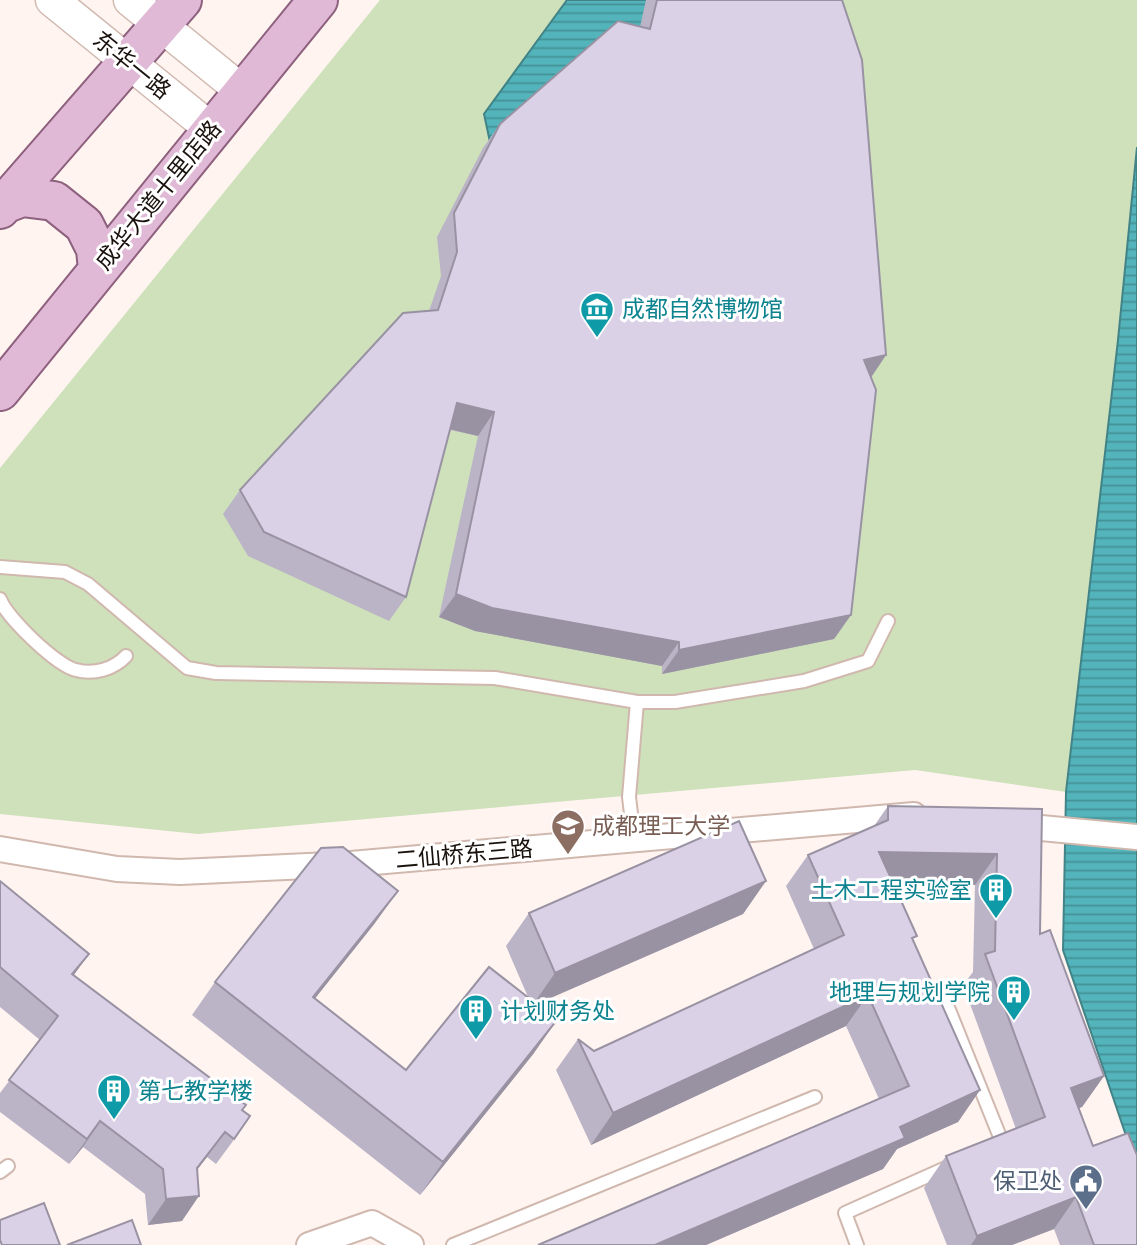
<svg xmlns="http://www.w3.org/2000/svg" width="1137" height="1245" viewBox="0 0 1137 1245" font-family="'Zilla Slab','Noto Sans SC',serif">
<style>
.green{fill:#cee1bb}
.water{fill:url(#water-rules);stroke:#428387;stroke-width:2}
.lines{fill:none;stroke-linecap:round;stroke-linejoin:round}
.service-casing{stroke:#d0b8ae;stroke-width:16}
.minor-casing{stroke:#d0b8ae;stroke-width:28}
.tertiary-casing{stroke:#d0b8ae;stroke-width:35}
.primary-casing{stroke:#8d607d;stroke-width:42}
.service{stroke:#fff;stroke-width:12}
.minor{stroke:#fff;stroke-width:24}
.tertiary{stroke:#fff;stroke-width:32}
.primary{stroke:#e0b9d6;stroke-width:38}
.wall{fill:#bbb4c7}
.shaded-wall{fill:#9992a2}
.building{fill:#dad1e7;stroke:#9992a2;stroke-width:2}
.labels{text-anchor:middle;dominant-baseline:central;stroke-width:6;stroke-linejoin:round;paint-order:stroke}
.street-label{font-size:23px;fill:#19110d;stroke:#fff}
.culture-label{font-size:23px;fill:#0d838f;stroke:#fff;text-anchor:start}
.education-label{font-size:23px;fill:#785e54;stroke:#fff;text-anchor:start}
.service-label{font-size:23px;fill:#4e5e75;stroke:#fff;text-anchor:end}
</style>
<defs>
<pattern id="water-rules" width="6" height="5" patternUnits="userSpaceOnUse" patternTransform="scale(1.75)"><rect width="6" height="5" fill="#53b4bb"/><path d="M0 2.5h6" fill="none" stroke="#449196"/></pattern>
</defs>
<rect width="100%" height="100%" fill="#fff4f0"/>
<path class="green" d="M 380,0 L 1137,0 L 1137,147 L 1118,340 L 1066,792 L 915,770 L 198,834 L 0,814 L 0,468 Z"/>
<path class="water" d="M 567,0 L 682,0 L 490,142 L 484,114 Z
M 1137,147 L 1137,1168 L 1063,950 L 1066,792 L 1118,340 Z"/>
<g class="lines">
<g class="service-casing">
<path id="service" d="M 0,567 L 65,572 L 88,584 L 187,668 L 216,673 L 495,678 L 637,702 L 675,702 L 804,681 L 868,661 L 888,621
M 0,599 C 6,617 57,666 76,670 C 94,675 114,669 126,656
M 634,839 L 629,797 L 637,702
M 943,995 L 1002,1142 L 996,1145
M 0,1172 L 8,1166
M 453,1245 L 815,1097
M 857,1245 L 845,1213 L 948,1167"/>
</g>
<g class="minor-casing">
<path id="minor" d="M 1009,825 L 1137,837
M 0,849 L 117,869 L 180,872 L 351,864 L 914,815
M 309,1245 L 372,1223 L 411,1245"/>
</g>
<g class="tertiary-casing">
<path id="tertiary" d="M 52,0 L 211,129
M 130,0 L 242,91"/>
</g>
<g class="primary-casing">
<path id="primary" d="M 4,204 L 22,197 L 54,201 L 84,225 L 96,249 L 98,270
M 0,209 L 182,0
M 0,391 L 318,0"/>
</g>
<use href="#service" class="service"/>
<use href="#minor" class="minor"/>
<use href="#tertiary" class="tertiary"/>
<use href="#primary" class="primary"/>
</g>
<path class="wall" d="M 646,0 L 842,0 L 886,355 L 871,377 L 851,615 L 834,639 L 662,674 L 662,666 L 475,631 L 439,617 L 478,436 L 450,430 L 406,597 L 389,621 L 248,556 L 223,514 L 240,490 L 429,311 L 441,276 L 437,237 L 483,148 L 500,124 L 640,27 Z
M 888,806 L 1042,809 L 1040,934 L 1104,1076 L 1082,1107 L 1079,1108 L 1093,1146 L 1137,1245 L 1060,1245 L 1054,1229 L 1012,1245 L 947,1245 L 924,1188 L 946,1156 L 1016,1129 L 963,985 L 973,972 L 975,885 L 893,884 L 913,941 L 980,1090 L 958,1122 L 897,1149 L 883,1169 L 706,1245 L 538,1245 L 879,1099 L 846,1026 L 591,1145 L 556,1070 L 578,1039 L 594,1051 L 814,949 L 786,886 L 808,855 L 874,826 Z
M 0,881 L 74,975 L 242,1110 L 233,1141 L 216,1164 L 207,1157 L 197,1170 L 182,1221 L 148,1225 L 145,1194 L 83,1147 L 69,1164 L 0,1112 L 0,1093 L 40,1040 L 0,1007 Z
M 766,881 L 743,914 L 537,1004 L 534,1053 L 420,1195 L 192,1015 L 215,982 L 375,923 L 315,998 L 406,1070 L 528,997 L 506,946 L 529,913 Z"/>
<path class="shaded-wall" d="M 886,355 L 870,379 L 864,360 Z
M 457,403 L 494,412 L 478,436 L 441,427 Z
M 456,594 L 679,642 L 662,666 L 475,631 L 439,617 Z
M 851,615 L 834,639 L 662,674 L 679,650 Z
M 879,852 L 997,854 L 975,885 L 857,883 Z
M 766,881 L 743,914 L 532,1006 L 555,973 Z
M 398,891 L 375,923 L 290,1030 L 313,997 Z
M 89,954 L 71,979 L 72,974 Z
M 868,995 L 846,1026 L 591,1145 L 613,1113 Z
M 557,1020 L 534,1053 L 420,1195 L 443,1162 Z
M 1104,1076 L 1082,1107 L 1049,1119 L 1071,1088 Z
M 980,1090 L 958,1122 L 897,1149 L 883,1169 L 706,1245 L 655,1245 L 900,1127 Z
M 100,1121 L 83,1147 L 69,1164 L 87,1139 Z
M 225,1132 L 207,1157 L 179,1193 L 197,1168 Z
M 199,1196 L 182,1221 L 148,1225 L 166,1199 Z
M 1076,1197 L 1054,1229 L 1012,1245 L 971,1245 L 977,1236 Z"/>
<path class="building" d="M 657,0 L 842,0 L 862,60 L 886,355 L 864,360 L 876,390 L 851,615 L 679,650 L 679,642 L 492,608 L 456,594 L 494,412 L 457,403 L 406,597 L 264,532 L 240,490 L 403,313 L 438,310 L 457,252 L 454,213 L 500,124 L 618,21 L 650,29 Z
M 888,806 L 1042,809 L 1040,934 L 1050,930 L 1104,1076 L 1071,1088 L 1093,1146 L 1128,1133 L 1137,1155 L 1137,1245 L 1094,1245 L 1076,1197 L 977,1236 L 946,1156 L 1045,1117 L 985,954 L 995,951 L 997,854 L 879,852 L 917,936 L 912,938 L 980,1090 L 900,1127 L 905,1138 L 655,1245 L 538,1245 L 909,1086 L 868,995 L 613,1113 L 578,1039 L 594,1051 L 844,935 L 808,855 L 888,820 Z
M 739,821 L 766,881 L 555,973 L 529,913 Z
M 343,847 L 398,891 L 313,997 L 406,1070 L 489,967 L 557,1020 L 443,1162 L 215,982 L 321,848 Z
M 0,881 L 89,954 L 72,974 L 246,1105 L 242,1110 L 250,1116 L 234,1139 L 225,1132 L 197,1168 L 199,1196 L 166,1199 L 163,1169 L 100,1121 L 87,1139 L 9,1080 L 58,1016 L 0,967 Z
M 44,1203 L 60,1245 L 2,1245 L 0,1240 L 0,1220 Z
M 132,1220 L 141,1245 L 67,1245 Z"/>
<defs>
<g id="museum-pin" transform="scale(1.75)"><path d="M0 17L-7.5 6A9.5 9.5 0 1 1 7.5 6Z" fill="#0f9aa8" stroke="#fff"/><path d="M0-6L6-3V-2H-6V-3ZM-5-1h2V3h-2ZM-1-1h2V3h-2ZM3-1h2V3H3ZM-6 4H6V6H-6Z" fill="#fff"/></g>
<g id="university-pin" transform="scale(1.75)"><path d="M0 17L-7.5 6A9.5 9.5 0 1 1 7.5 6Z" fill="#8d6e63" stroke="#fff"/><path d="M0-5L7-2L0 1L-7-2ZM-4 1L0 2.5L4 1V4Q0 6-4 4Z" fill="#fff"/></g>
<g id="building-pin" transform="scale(1.75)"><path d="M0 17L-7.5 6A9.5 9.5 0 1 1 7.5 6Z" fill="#0f9aa8" stroke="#fff"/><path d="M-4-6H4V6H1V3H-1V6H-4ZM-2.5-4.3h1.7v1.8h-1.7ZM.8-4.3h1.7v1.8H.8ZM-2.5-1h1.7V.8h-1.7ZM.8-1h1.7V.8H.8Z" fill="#fff"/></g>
<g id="civic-pin" transform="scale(1.75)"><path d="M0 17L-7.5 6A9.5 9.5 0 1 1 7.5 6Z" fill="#5c6f8a" stroke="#fff"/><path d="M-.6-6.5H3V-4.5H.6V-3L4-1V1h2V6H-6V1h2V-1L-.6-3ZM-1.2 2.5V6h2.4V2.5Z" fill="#fff"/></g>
</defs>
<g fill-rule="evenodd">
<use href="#museum-pin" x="597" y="309"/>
<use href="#university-pin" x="568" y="826"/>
<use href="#building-pin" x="996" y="890"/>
<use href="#building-pin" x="1014" y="992"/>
<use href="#building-pin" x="476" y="1011"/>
<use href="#building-pin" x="114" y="1091"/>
<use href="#civic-pin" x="1086" y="1181"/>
</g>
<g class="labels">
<g class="street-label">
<text transform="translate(132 65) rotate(39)">东华一路</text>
<text transform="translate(158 195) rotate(-51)">成华大道十里店路</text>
<text transform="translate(464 854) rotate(-5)">二仙桥东三路</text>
</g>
<g class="culture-label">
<text x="622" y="309">成都自然博物馆</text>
<text x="972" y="890" text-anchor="end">土木工程实验室</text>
<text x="990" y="992" text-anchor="end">地理与规划学院</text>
<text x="500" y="1011">计划财务处</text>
<text x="138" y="1091">第七教学楼</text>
</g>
<g class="education-label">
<text x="592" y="826">成都理工大学</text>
</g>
<g class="service-label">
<text x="1062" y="1181">保卫处</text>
</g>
</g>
</svg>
